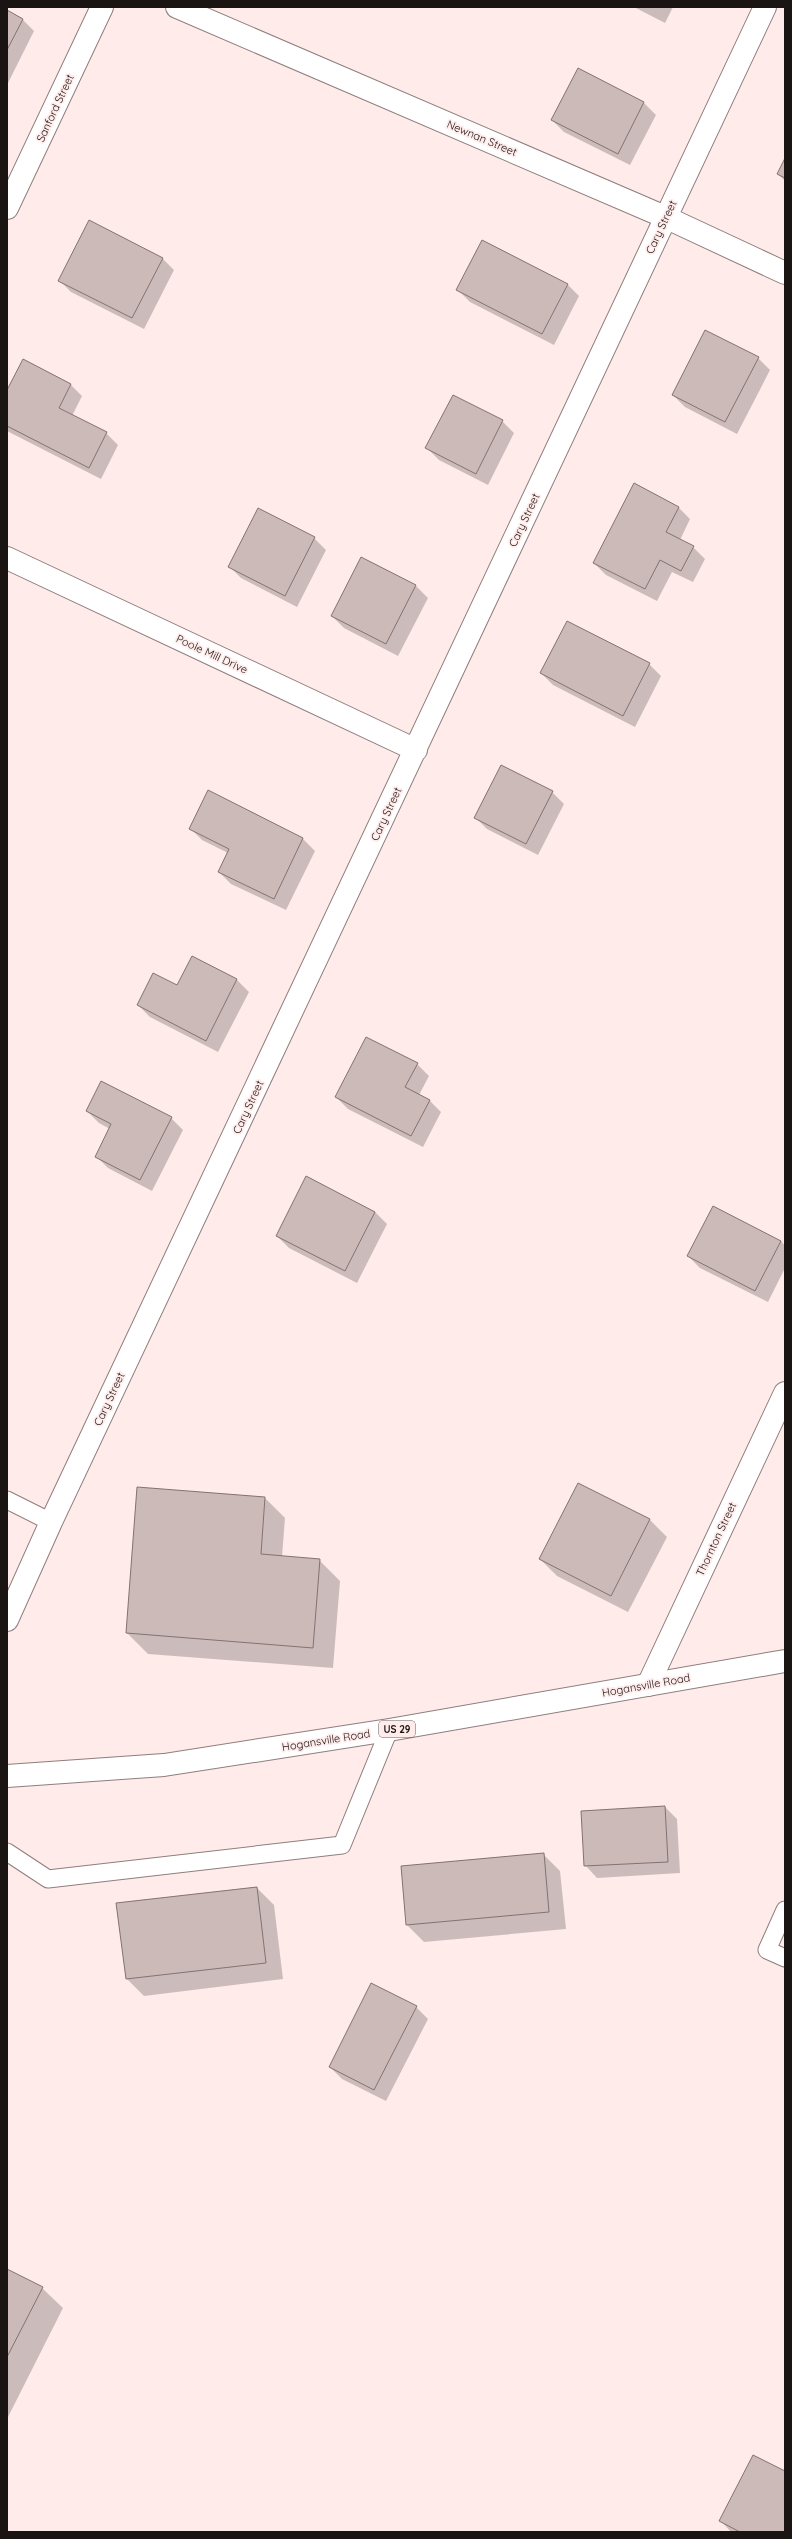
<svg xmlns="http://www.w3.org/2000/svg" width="792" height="2539" viewBox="0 0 792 2539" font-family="Quicksand,sans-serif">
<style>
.shadow{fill:#0003}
.building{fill:#ccbab9;stroke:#837272}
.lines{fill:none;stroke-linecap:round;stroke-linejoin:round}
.lane-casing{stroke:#8f7e7d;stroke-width:19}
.street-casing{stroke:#8f7e7d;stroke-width:24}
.primary-casing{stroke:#8f7e7d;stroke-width:24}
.lane{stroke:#fff;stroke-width:17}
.street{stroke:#fff;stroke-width:22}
.primary{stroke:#fff;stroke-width:22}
.labels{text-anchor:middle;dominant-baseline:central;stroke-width:3.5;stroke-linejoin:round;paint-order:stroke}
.shield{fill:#feebea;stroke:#5e5454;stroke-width:1}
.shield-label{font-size:10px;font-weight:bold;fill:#1a1413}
.street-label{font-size:11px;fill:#1a1413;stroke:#feebea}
</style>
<rect width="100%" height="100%" fill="#feebea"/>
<path class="shadow" d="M 634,7 L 673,7 L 665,23 Z
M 7,12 L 22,19 L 34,31 L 7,85 Z
M 578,69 L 644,103 L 656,115 L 630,165 L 564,132 L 552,120 Z
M 785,161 L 785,181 L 778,174 Z
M 162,258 L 174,270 L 144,329 L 71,292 L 59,280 Z
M 567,284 L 579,296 L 554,345 L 470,302 L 458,290 Z
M 758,358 L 770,370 L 737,434 L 685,407 L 673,395 Z
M 70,384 L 82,396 L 72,416 L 106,433 L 118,445 L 101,479 L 7,431 L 7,392 Z
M 502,421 L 514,433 L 488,485 L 439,460 L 427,448 Z
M 678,507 L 690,519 L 680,540 L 693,547 L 705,559 L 693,582 L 672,572 L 657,601 L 606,575 L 594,563 Z
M 314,538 L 326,550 L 297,607 L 241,578 L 229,566 Z
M 416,586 L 428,598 L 398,656 L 344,628 L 332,616 Z
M 567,622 L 649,664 L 661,676 L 635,727 L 553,685 L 541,673 Z
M 208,792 L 303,839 L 315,851 L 286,910 L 231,884 L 219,872 L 228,853 L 202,840 L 190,828 Z
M 552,792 L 564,804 L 538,855 L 487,829 L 475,817 Z
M 193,957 L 237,980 L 249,992 L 218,1052 L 150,1017 L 138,1005 L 178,986 Z
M 417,1064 L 429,1076 L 419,1095 L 429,1100 L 441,1112 L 423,1147 L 348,1109 L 336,1097 Z
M 87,1111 L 171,1118 L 183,1130 L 152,1191 L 108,1168 L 96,1156 L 110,1129 L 99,1123 Z
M 307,1178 L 375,1212 L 387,1224 L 357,1283 L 289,1248 L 277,1236 Z
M 781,1241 L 785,1246 L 785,1268 L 768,1302 L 700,1268 L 688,1256 Z
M 579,1484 L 650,1520 L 667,1537 L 628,1612 L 557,1576 L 540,1559 Z
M 265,1498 L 285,1518 L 282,1557 L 319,1560 L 340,1581 L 333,1668 L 148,1654 L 127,1633 Z
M 665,1807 L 677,1819 L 680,1873 L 597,1878 L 585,1865 Z
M 543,1854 L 560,1871 L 566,1929 L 424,1942 L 407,1925 Z
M 257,1888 L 274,1905 L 283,1979 L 144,1996 L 127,1979 Z
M 416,2007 L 428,2019 L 386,2101 L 342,2079 L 330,2067 Z
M 7,2270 L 42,2288 L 63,2308 L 7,2419 Z
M 785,2472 L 785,2532 L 731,2532 L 721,2521 Z"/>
<path class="building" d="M 7,10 L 23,19 L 7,50 Z
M 578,68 L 644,102 L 618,154 L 551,120 Z
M 785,158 L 785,178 L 777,174 Z
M 89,220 L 163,258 L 132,318 L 58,281 Z
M 482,240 L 568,284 L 542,334 L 456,290 Z
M 705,330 L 759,357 L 725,422 L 672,395 Z
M 23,359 L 71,384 L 59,408 L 107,432 L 89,468 L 7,426 L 7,390 Z
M 453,395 L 503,420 L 476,474 L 425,448 Z
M 634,483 L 679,507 L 666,532 L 694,546 L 681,571 L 660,560 L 645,589 L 593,563 Z
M 258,508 L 315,537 L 285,596 L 228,567 Z
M 361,557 L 416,585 L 386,644 L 331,616 Z
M 567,621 L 650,663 L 623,716 L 540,673 Z
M 501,765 L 553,791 L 526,844 L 474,818 Z
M 208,790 L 303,838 L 274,899 L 218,872 L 229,849 L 189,829 Z
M 192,956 L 237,979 L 206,1041 L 137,1005 L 153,973 L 177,985 Z
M 366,1037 L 418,1063 L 405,1087 L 430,1100 L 411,1136 L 335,1097 Z
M 101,1081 L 172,1117 L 140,1180 L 95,1157 L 111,1124 L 86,1111 Z
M 306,1176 L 375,1212 L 345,1271 L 276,1236 Z
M 713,1206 L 781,1241 L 755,1291 L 687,1256 Z
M 578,1483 L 650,1519 L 611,1596 L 539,1559 Z
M 137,1487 L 265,1497 L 261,1554 L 320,1559 L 313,1648 L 126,1633 Z
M 665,1806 L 668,1862 L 584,1866 L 581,1811 Z
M 544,1853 L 549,1912 L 406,1925 L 401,1866 Z
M 257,1887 L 266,1963 L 126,1979 L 116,1903 Z
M 371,1983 L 417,2006 L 374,2090 L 329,2067 Z
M 7,2269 L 43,2287 L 7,2357 Z
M 753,2455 L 785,2471 L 785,2532 L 740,2532 L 719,2521 Z"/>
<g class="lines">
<g class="lane-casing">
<path id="lane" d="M 7,1500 L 51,1522
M 7,1852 L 48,1879 L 342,1845 L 389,1730
M 785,1910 L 767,1950 L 785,1958"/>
</g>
<g class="street-casing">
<path id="street" d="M 177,7 L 665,217 L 785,273
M 7,208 L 102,7
M 7,558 L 416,750
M 7,1620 L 51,1522 L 765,7
M 648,1685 L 785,1393"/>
</g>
<g class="primary-casing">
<path id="primary" d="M 7,1776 L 164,1765 L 389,1730 L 785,1661"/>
</g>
<use href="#lane" class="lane"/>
<use href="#street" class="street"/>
<use href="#primary" class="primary"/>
</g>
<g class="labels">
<rect class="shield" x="379" y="1721" width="36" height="16" rx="3"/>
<g class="shield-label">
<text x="397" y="1729">US 29</text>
</g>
<g class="street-label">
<text transform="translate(55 108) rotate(-65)">Sanford Street</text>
<text transform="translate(482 138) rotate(23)">Newnan Street</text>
<text transform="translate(661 227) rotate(-65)">Cary Street</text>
<text transform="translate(524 520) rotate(-65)">Cary Street</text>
<text transform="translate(212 654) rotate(25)">Poole Mill Drive</text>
<text transform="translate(386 814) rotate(-65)">Cary Street</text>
<text transform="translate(248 1107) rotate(-65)">Cary Street</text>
<text transform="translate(109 1399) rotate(-65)">Cary Street</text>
<text transform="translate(716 1539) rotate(-65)">Thornton Street</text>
<text transform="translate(646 1685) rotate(-10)">Hogansville Road</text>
<text transform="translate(326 1740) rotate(-9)">Hogansville Road</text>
</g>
</g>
<rect width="792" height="2539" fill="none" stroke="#1a1413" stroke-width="16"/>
</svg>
